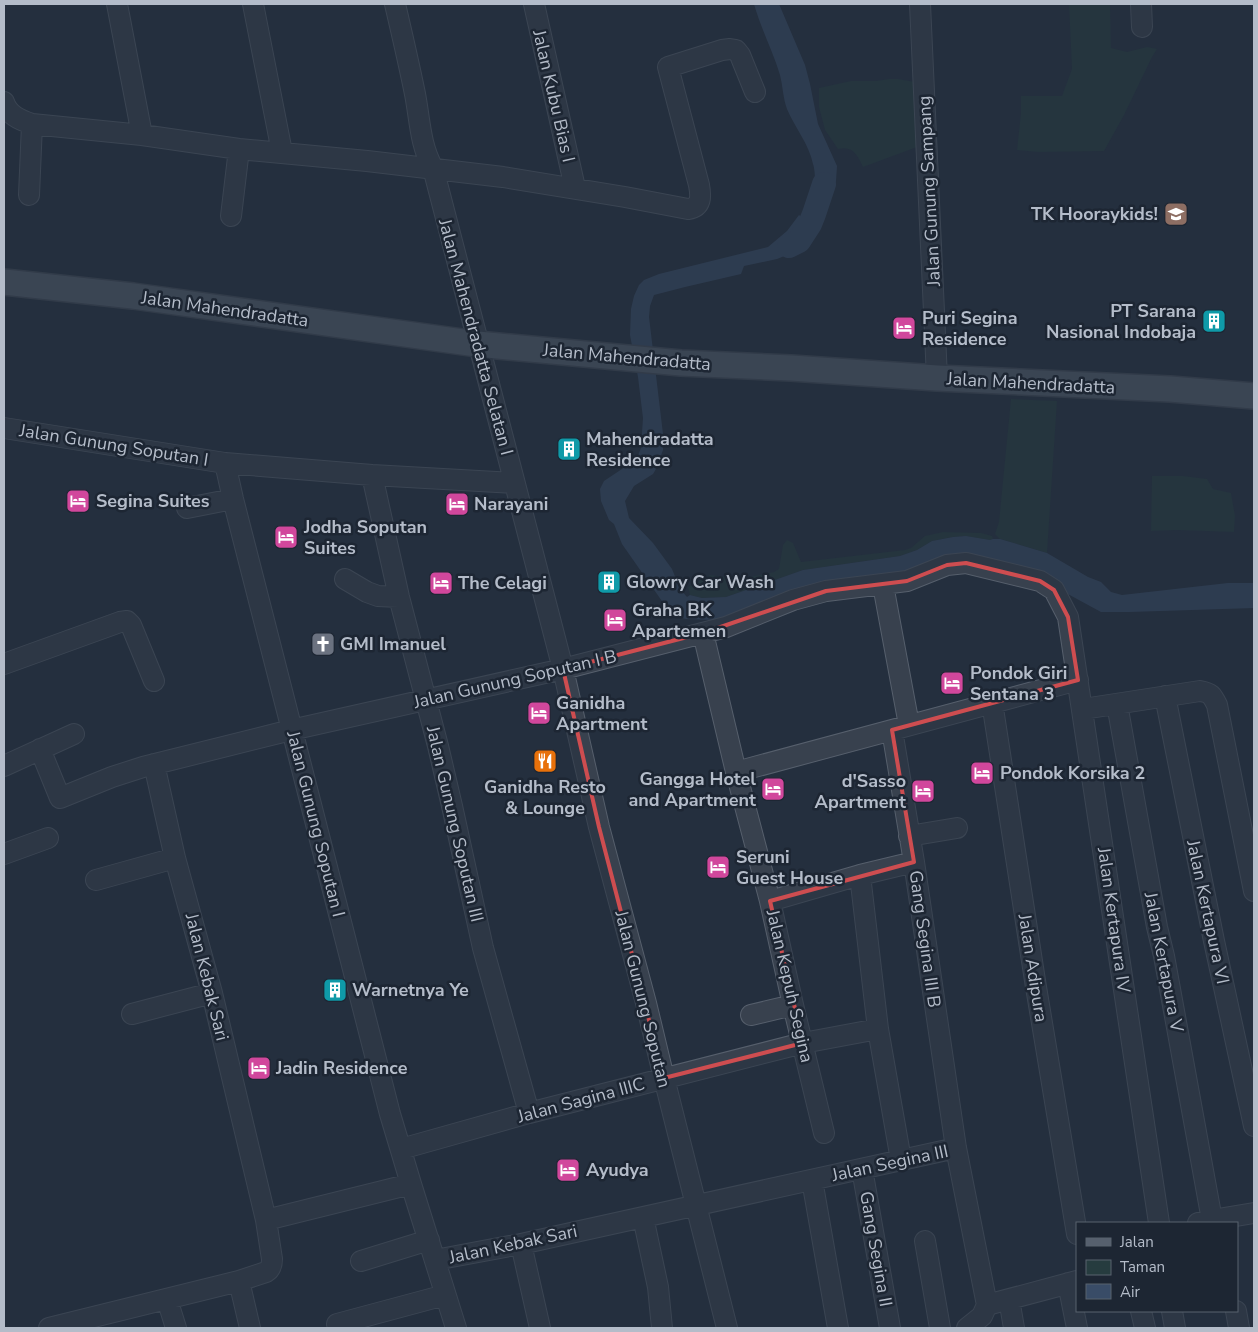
<svg xmlns="http://www.w3.org/2000/svg" width="1258" height="1332" viewBox="0 0 1258 1332" font-family="'Nunito Sans',sans-serif">
<style>
.green{fill:#263c3f}
.water{fill:#394c67}
.lines{fill:none;stroke-linecap:round;stroke-linejoin:round}
.river{stroke:#394c67;stroke-width:24}
.minor-casing{stroke:#565f6c;stroke-width:22}
.major-casing{stroke:#414a57;stroke-width:28}
.minor{stroke:#38414e;stroke-width:20}
.major{stroke:#56606e;stroke-width:25}
.marked{fill:none;stroke:#ce4d50;stroke-width:4;stroke-linejoin:round}
.labels{text-anchor:middle;dominant-baseline:central;stroke-width:5;stroke-linejoin:round;paint-order:stroke}
.street-label{font-size:18px;fill:#b4bcc9;stroke:#1d2633}
.poi-label{font-size:18px;font-weight:bold;fill:#b4bcc9;stroke:#1d2633;text-anchor:start}
</style>
<rect width="100%" height="100%" fill="#242f3e"/>
<path class="green" d="M 1069,4 L 1110,4 L 1111,48 L 1127,52 L 1147,47 L 1157,49 L 1152,57 L 1124,115 L 1104,151 L 1038,152 L 1017,150 L 1021,113 L 1021,96 L 1062,96 L 1072,69 Z
M 889,79 L 898,79 L 915,82 L 917,147 L 863,167 C 858,156 853,145 838,149 L 825,130 L 819,107 L 819,88 L 851,81 L 876,81 Z
M 1011,399 L 1057,401 L 1047,553 L 1000,539 L 995,534 L 999,522 Z
M 1152,476 L 1183,476 L 1207,479 L 1213,489 L 1231,493 L 1235,516 L 1234,532 L 1176,530 L 1151,531 Z
M 943,532 L 981,533 L 992,536 L 993,539 L 990,540 L 966,536 L 953,537 L 932,541 L 917,550 L 900,556 L 803,570 L 726,597 L 702,598 L 690,595 L 688,587 L 710,575 L 740,579 L 774,572 L 779,569 L 783,545 L 787,540 L 793,543 L 801,562 L 905,550 L 911,548 L 925,536 Z"/>
<path class="water" d="M 754,4 L 779,4 L 805,65 L 810,84 L 818,124 L 837,166 L 836,181 L 823,222 L 804,207 C 807,202 812,196 814,191 C 816,186 815,169 813,164 C 809,144 795,128 787,109 C 783,98 783,87 780,75 C 773,51 761,29 754,4 Z
M 799,215 L 818,232 L 805,247 L 794,252 L 777,259 L 744,266 L 741,274 L 685,287 L 654,295 L 650,306 L 649,317 L 663,434 L 663,450 L 656,469 L 653,474 L 634,486 L 625,501 L 629,518 L 653,543 L 672,569 L 680,589 L 687,597 L 690,595 L 702,598 L 726,597 L 803,570 L 900,556 L 917,550 L 932,541 L 953,537 L 966,536 L 990,540 L 993,539 L 1000,539 L 1047,553 L 1088,577 L 1101,582 L 1111,592 L 1122,595 L 1228,583 L 1254,583 L 1254,608 L 1129,612 L 1101,612 L 1066,593 L 1036,572 L 926,568 L 716,620 L 686,619 L 675,616 L 664,604 L 622,544 L 614,524 L 609,520 L 601,501 L 600,489 L 604,481 L 631,463 L 637,458 L 641,448 L 643,418 L 638,377 L 630,335 L 631,309 L 634,296 L 639,285 L 644,280 L 659,274 L 768,247 L 787,231 Z"/>
<g class="lines">
<path class="river" d="M 789,246 L 799,241 L 810,224 L 814,214 L 824,184"/>
<g class="minor-casing">
<path id="minor" d="M 117,4 L 142,135
M 253,4 L 282,152
M 395,4 C 402,34 409,64 415,94 C 420,120 420,145 433,168 L 563,669 L 599,827 L 646,1003 L 664,1078 L 727,1328
M 534,4 L 575,188
M 920,4 L 937,378
M 1141,4 L 1142,27
M 4,102 C 8,115 20,120 32,124 L 142,135 L 239,149 L 367,161 L 503,177 L 625,197 L 688,209 C 702,207 701,196 699,185 L 668,67 L 722,50 L 730,49 L 736,50 L 740,55 L 755,92
M 29,195 L 32,124
M 231,216 L 239,149
M 4,428 L 225,463 L 372,475 L 514,483
M 225,463 L 233,499 L 390,1114 L 411,1184 L 456,1328
M 372,475 L 399,597 L 438,746 L 452,806 L 483,948 L 529,1113
M 187,508 L 233,499
M 345,579 L 367,592 L 378,596 L 399,597
M 883,585 L 909,725
M 703,633 L 736,772 L 770,901 L 793,1005 L 824,1133
M 4,664 L 120,622 L 127,621 L 131,625 L 154,681
M 1165,696 L 1214,941 L 1254,1126
M 992,702 L 1036,987 L 1077,1234
M 1117,704 L 1157,927 L 1164,956 L 1212,1220
M 1083,709 L 1200,691 C 1211,693 1212,695 1217,705 L 1254,891
M 892,730 L 914,862 L 956,1148 L 987,1305
M 40,749 L 60,798 L 112,777 L 143,767 L 291,730 L 563,669 L 726,627 L 793,600 L 826,591 L 907,581 L 947,565 L 966,563 L 1040,581 L 1054,590 L 1068,617 L 1159,1223
M 4,766 L 74,734
M 736,772 L 1078,680
M 909,836 L 957,828
M 4,854 L 48,838
M 860,875 L 878,1029 L 901,1160
M 96,880 L 175,858
M 770,901 L 860,875 L 914,862
M 132,1014 L 212,993
M 751,1015 L 793,1005
M 401,1149 L 529,1113 L 803,1043 L 878,1029
M 862,1169 L 890,1328
M 812,1180 L 838,1328
M 643,1217 L 658,1287 L 662,1328
M 266,1220 L 411,1184
M 1198,1223 L 1212,1220 L 1254,1213
M 925,1241 L 940,1328
M 521,1244 L 540,1328
M 435,1260 L 521,1244 L 956,1148
M 361,1261 L 429,1240
M 239,1281 L 250,1328
M 1068,1283 L 1077,1328
M 167,1299 L 176,1328
M 1009,1299 L 1014,1328
M 1141,1311 L 1145,1328
M 1172,1311 L 1175,1328
M 1236,1311 L 1239,1328
M 337,1324 L 445,1295
M 49,1328 L 239,1281 L 266,1272 C 271,1269 272,1265 272,1259 L 266,1220 L 212,993 L 175,858 L 154,764
M 967,1328 L 982,1316 L 987,1305 L 1077,1281"/>
</g>
<g class="major-casing">
<path id="major" d="M 4,282 L 133,296 L 477,344 L 681,363 L 791,368 L 937,378 L 1170,389 L 1254,396"/>
</g>
<use href="#minor" class="minor"/>
<use href="#major" class="major"/>
</g>
<path d="M0 0H1258V1332H0ZM 966,563 L 1040,581 L 1054,590 L 1068,617 L 1078,680 L 892,730 L 914,862 L 770,901 L 803,1043 L 664,1078 L 599,827 L 563,669 L 703,633 L 826,591 L 907,581 L 947,565 Z" fill="#242f3e" fill-opacity=".55" fill-rule="evenodd"/>
<path class="marked" d="M 966,563 L 1040,581 L 1054,590 L 1068,617 L 1078,680 L 892,730 L 914,862 L 770,901 L 803,1043 L 664,1078 L 599,827 L 563,669 L 703,633 L 826,591 L 907,581 L 947,565 Z"/>
<defs>
<g id="school-square" transform="scale(1.25)"><rect x="-9" y="-9" width="18" height="18" rx="4" fill="#8d6e63" stroke="#1d2633"/><path d="M0-5L7-2L0 1L-7-2ZM-4 1L0 2.5L4 1V4Q0 6-4 4Z" fill="#fff"/></g>
<g id="building-square" transform="scale(1.25)"><rect x="-9" y="-9" width="18" height="18" rx="4" fill="#0f9aa8" stroke="#1d2633"/><path d="M-4-6H4V6H1V3H-1V6H-4ZM-2.5-4.3h1.7v1.8h-1.7ZM.8-4.3h1.7v1.8H.8ZM-2.5-1h1.7V.8h-1.7ZM.8-1h1.7V.8H.8Z" fill="#fff"/></g>
<g id="hotel-square" transform="scale(1.25)"><rect x="-9" y="-9" width="18" height="18" rx="4" fill="#d1479c" stroke="#1d2633"/><path d="M-6-4.5h1.5V1H6V5H4.5V3h-9V5H-6ZM-4 0a1.8 1.8 0 1 1 3.6 0ZM.5 0V-2.5h3Q6-2.5 6 0Z" fill="#fff"/></g>
<g id="church-square" transform="scale(1.25)"><rect x="-9" y="-9" width="18" height="18" rx="4" fill="#6b7280" stroke="#1d2633"/><path d="M-1.2-6h2.4v3.5h3.3v2.4h-3.3V6h-2.4V-.1h-3.3v-2.4h3.3Z" fill="#fff"/></g>
<g id="restaurant-square" transform="scale(1.25)"><rect x="-9" y="-9" width="18" height="18" rx="4" fill="#e8710a" stroke="#1d2633"/><path d="M-5-6h1v4h1v-4h1v4h1v-4h1v5L-1.5 .5V6h-2V.5L-5-1ZM5-6V6H3V1.5H1.5Q1.5-4 5-6Z" fill="#fff"/></g>
</defs>
<g fill-rule="evenodd">
<use href="#school-square" x="1176" y="214"/>
<use href="#building-square" x="1214" y="321"/>
<use href="#hotel-square" x="904" y="328"/>
<use href="#building-square" x="569" y="449"/>
<use href="#hotel-square" x="78" y="501"/>
<use href="#hotel-square" x="457" y="504"/>
<use href="#hotel-square" x="286" y="537"/>
<use href="#building-square" x="609" y="582"/>
<use href="#hotel-square" x="441" y="583"/>
<use href="#hotel-square" x="615" y="620"/>
<use href="#church-square" x="323" y="644"/>
<use href="#hotel-square" x="952" y="683"/>
<use href="#hotel-square" x="539" y="713"/>
<use href="#restaurant-square" x="545" y="761"/>
<use href="#hotel-square" x="982" y="773"/>
<use href="#hotel-square" x="773" y="789"/>
<use href="#hotel-square" x="923" y="791"/>
<use href="#hotel-square" x="718" y="867"/>
<use href="#building-square" x="335" y="990"/>
<use href="#hotel-square" x="259" y="1068"/>
<use href="#hotel-square" x="568" y="1170"/>
</g>
<g class="labels">
<g class="street-label">
<text transform="translate(554 96) rotate(77)">Jalan Kubu Bias I</text>
<text transform="translate(929 191) rotate(-93)">Jalan Gunung Sampang</text>
<text transform="translate(225 309) rotate(8)">Jalan Mahendradatta</text>
<text transform="translate(476 337) rotate(75)">Jalan Mahendradatta Selatan I</text>
<text transform="translate(627 357) rotate(5)">Jalan Mahendradatta</text>
<text transform="translate(1031 383) rotate(3)">Jalan Mahendradatta</text>
<text transform="translate(114 445) rotate(9)">Jalan Gunung Soputan I</text>
<text transform="translate(515 679) rotate(-13)">Jalan Gunung Soputan I B</text>
<text transform="translate(316 824) rotate(76)">Jalan Gunung Soputan I</text>
<text transform="translate(455 824) rotate(77)">Jalan Gunung Soputan III</text>
<text transform="translate(1208 912) rotate(78)">Jalan Kertapura VI</text>
<text transform="translate(1114 920) rotate(82)">Jalan Kertapura IV</text>
<text transform="translate(925 939) rotate(82)">Gang Segina III B</text>
<text transform="translate(1164 962) rotate(79)">Jalan Kertapura V</text>
<text transform="translate(1033 968) rotate(81)">Jalan Adipura</text>
<text transform="translate(207 977) rotate(76)">Jalan Kebak Sari</text>
<text transform="translate(790 986) rotate(77)">Jalan Kepuh Segina</text>
<text transform="translate(643 999) rotate(76)">Jalan Gunung Soputan</text>
<text transform="translate(581 1100) rotate(-15)">Jalan Sagina IIIC</text>
<text transform="translate(890 1163) rotate(-12)">Jalan Segina III</text>
<text transform="translate(513 1244) rotate(-12)">Jalan Kebak Sari</text>
<text transform="translate(876 1249) rotate(80)">Gang Segina II</text>
</g>
<g class="poi-label">
<text x="1158" y="214" text-anchor="end">TK Hooraykids!</text>
<text x="1196" y="311" text-anchor="end">PT Sarana<tspan x="1196" dy="21">Nasional Indobaja</tspan></text>
<text x="922" y="318">Puri Segina<tspan x="922" dy="21">Residence</tspan></text>
<text x="586" y="439">Mahendradatta<tspan x="586" dy="21">Residence</tspan></text>
<text x="96" y="501">Segina Suites</text>
<text x="474" y="504">Narayani</text>
<text x="304" y="527">Jodha Soputan<tspan x="304" dy="21">Suites</tspan></text>
<text x="626" y="582">Glowry Car Wash</text>
<text x="458" y="583">The Celagi</text>
<text x="632" y="610">Graha BK<tspan x="632" dy="21">Apartemen</tspan></text>
<text x="340" y="644">GMI Imanuel</text>
<text x="970" y="673">Pondok Giri<tspan x="970" dy="21">Sentana 3</tspan></text>
<text x="556" y="703">Ganidha<tspan x="556" dy="21">Apartment</tspan></text>
<text x="1000" y="773">Pondok Korsika 2</text>
<text x="756" y="779" text-anchor="end">Gangga Hotel<tspan x="756" dy="21">and Apartment</tspan></text>
<text x="906" y="781" text-anchor="end">d'Sasso<tspan x="906" dy="21">Apartment</tspan></text>
<text x="545" y="787" text-anchor="middle">Ganidha Resto<tspan x="545" dy="21">&amp; Lounge</tspan></text>
<text x="736" y="857">Seruni<tspan x="736" dy="21">Guest House</tspan></text>
<text x="352" y="990">Warnetnya Ye</text>
<text x="276" y="1068">Jadin Residence</text>
<text x="586" y="1170">Ayudya</text>
</g>
</g>
<rect width="1258" height="1332" fill="none" stroke="#b4bcc9" stroke-width="10"/>
<rect x="1076" y="1222" width="162" height="90" fill="#1d2633" stroke="#59626f"/>
<rect x="1086" y="1238" width="25" height="8" fill="#56606e" stroke="#59626f"/>
<text x="1120" y="1247" font-size="15" fill="#b4bcc9">Jalan</text>
<rect x="1086" y="1260" width="25" height="15" fill="#263c3f" stroke="#59626f"/>
<text x="1120" y="1272" font-size="15" fill="#b4bcc9">Taman</text>
<rect x="1086" y="1284" width="25" height="15" fill="#394c67" stroke="#59626f"/>
<text x="1120" y="1297" font-size="15" fill="#b4bcc9">Air</text>
</svg>
